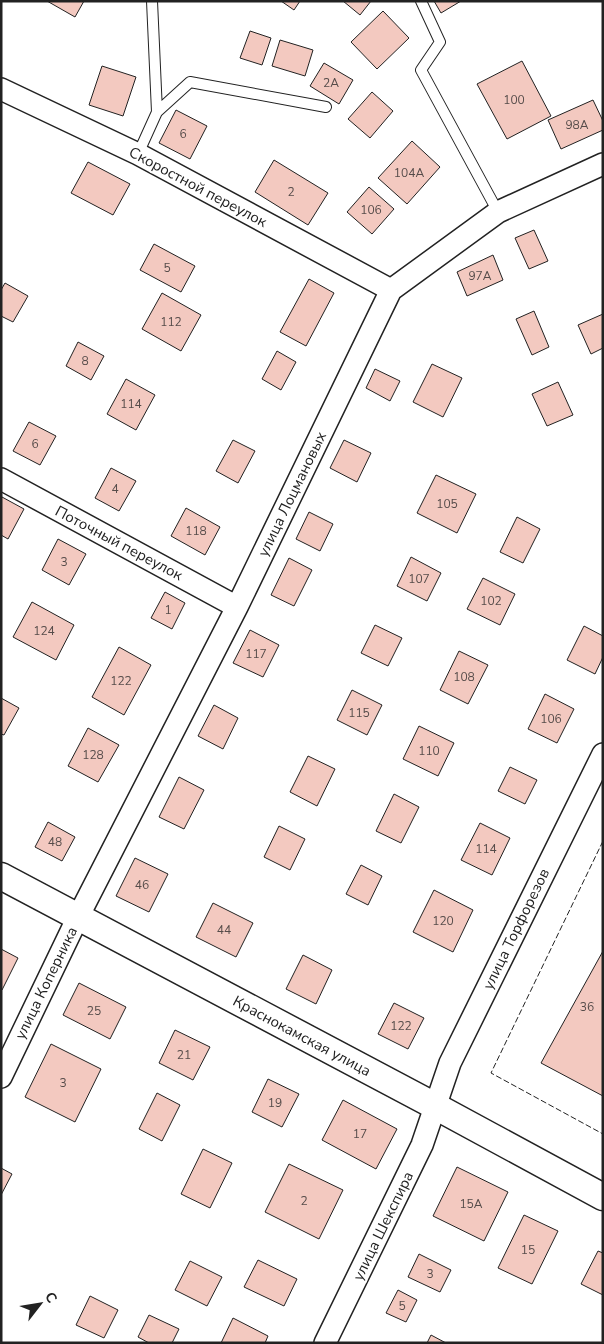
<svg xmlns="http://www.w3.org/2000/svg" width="604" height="1344" viewBox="0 0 604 1344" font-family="'Nunito Sans',sans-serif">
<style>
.building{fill:#f3c9c0;stroke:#222}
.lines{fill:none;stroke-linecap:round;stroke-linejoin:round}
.service-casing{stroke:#222;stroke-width:12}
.minor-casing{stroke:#222;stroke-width:24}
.tertiary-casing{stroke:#222;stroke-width:29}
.service{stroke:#fff;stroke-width:10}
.minor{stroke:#fff;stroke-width:21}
.tertiary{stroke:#fff;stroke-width:26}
.fence{stroke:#222;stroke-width:1;stroke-dasharray:6 2.5;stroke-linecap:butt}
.labels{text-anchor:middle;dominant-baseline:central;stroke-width:4;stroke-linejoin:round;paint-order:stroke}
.number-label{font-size:12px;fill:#564c4a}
.street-label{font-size:15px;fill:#222;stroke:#fff}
</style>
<rect width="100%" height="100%" fill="#fff"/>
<path class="building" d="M 47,1 L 84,1 L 75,17 Z
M 281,1 L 300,1 L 294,10 Z
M 343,1 L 371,1 L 360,15 Z
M 434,1 L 461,1 L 441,13 Z
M 383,11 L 409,38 L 377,69 L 351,42 Z
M 250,31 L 271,38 L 262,65 L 240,58 Z
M 280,40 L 313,50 L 305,76 L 272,66 Z
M 522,61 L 551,116 L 507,139 L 477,84 Z
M 324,63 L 353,80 L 339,104 L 310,86 Z
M 102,66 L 136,77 L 123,116 L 89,105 Z
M 372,92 L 393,111 L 370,138 L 348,119 Z
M 593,100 L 603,121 L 603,130 L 561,149 L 548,120 Z
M 176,110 L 207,126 L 190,159 L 159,143 Z
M 412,141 L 440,167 L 407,204 L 378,178 Z
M 274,160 L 328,193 L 308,225 L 255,192 Z
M 88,162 L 130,184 L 113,215 L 71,193 Z
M 369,187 L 394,209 L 372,234 L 347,212 Z
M 534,230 L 548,261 L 529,269 L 515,238 Z
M 154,244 L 195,266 L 181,292 L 140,270 Z
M 493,255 L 503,280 L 467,296 L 457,272 Z
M 309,279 L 334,293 L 306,346 L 280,332 Z
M 5,283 L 28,296 L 13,322 L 1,316 L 1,290 Z
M 162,293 L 201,315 L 181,351 L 142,329 Z
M 534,311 L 549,347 L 532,355 L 516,319 Z
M 603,314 L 603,348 L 591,354 L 578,325 Z
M 78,342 L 104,356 L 91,380 L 66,366 Z
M 277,351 L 296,362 L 281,390 L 262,379 Z
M 432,364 L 462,378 L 443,417 L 413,402 Z
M 375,369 L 400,381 L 390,401 L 366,388 Z
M 126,379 L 155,395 L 136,430 L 107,414 Z
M 558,382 L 573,415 L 547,426 L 532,394 Z
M 29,422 L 56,436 L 40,465 L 13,451 Z
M 233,440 L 255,451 L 238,483 L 216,471 Z
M 344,440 L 371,453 L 357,482 L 330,468 Z
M 111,468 L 136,481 L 119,511 L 95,498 Z
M 436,475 L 476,494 L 457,533 L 417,513 Z
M 2,497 L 24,509 L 8,539 L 1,535 L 1,499 Z
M 186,508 L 220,527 L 205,555 L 171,536 Z
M 309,512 L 333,524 L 320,551 L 296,539 Z
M 517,517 L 540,529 L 523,563 L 500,552 Z
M 58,539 L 86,554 L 69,585 L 42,570 Z
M 411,557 L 441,573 L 427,601 L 397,586 Z
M 289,558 L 312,570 L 294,606 L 271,595 Z
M 483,578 L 515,594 L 500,625 L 467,609 Z
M 165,592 L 185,603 L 172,629 L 151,618 Z
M 32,602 L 74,625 L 56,660 L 13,637 Z
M 375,625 L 402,638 L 388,666 L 361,653 Z
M 584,626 L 603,636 L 603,657 L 595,674 L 567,660 Z
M 250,630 L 279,645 L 263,677 L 233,663 Z
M 119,647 L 151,665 L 124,715 L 92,697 Z
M 459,651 L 488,665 L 468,704 L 440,690 Z
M 352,690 L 382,705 L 367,735 L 337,720 Z
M 545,694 L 574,709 L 557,743 L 528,729 Z
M 1,698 L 19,708 L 4,735 L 1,734 Z
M 214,705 L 238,718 L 223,749 L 198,736 Z
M 419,726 L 454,743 L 438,776 L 403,759 Z
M 88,728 L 119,745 L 98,782 L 68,766 Z
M 308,756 L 335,769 L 317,806 L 290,792 Z
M 510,767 L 537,780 L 525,804 L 498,791 Z
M 179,777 L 204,790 L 184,829 L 159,817 Z
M 394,794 L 419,807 L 401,843 L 376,831 Z
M 48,822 L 75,837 L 62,861 L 35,847 Z
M 480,823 L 510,838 L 492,875 L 461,860 Z
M 279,826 L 305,839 L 290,870 L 264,857 Z
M 135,858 L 168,874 L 149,912 L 116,896 Z
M 361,865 L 382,876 L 368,905 L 346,894 Z
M 434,890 L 473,910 L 453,952 L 413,932 Z
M 213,903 L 253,923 L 236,957 L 196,937 Z
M 1,949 L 18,958 L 2,990 L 1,989 Z
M 603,951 L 603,1096 L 541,1063 Z
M 303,955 L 332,970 L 316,1004 L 286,989 Z
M 79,983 L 126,1007 L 110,1039 L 63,1015 Z
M 394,1003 L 424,1018 L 408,1049 L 378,1034 Z
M 175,1030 L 210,1047 L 193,1080 L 159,1063 Z
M 51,1044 L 101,1069 L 75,1122 L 25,1097 Z
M 268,1079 L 299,1094 L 282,1127 L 252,1112 Z
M 157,1093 L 180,1105 L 162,1141 L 139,1129 Z
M 343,1100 L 397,1129 L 376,1169 L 322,1140 Z
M 203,1149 L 232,1163 L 210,1208 L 181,1194 Z
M 289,1164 L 343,1190 L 319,1239 L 265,1212 Z
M 457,1167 L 508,1192 L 484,1241 L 433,1216 Z
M 1,1168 L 12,1174 L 1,1195 Z
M 524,1215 L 558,1231 L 532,1284 L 498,1268 Z
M 598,1251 L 603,1253 L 603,1295 L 581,1284 Z
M 419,1254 L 451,1270 L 440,1292 L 408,1277 Z
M 258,1260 L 297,1279 L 284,1306 L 244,1287 Z
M 190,1261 L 222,1277 L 207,1306 L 175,1290 Z
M 398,1290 L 417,1300 L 406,1322 L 386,1313 Z
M 90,1296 L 118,1310 L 104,1338 L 76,1325 Z
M 149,1315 L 179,1329 L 172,1343 L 149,1343 L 138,1337 Z
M 233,1318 L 268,1336 L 265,1343 L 221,1343 Z
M 431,1335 L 446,1343 L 427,1343 Z"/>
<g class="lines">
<g class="service-casing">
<path id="service" d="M 152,1 L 157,112
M 421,1 L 440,42 L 421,70 L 498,212
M 138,154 L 157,112 L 190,82 L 326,107"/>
</g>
<g class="minor-casing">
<path id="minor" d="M 1,89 L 138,154 L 391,290
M 1,479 L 237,607
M 1,1077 L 78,917 L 237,607 L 391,290 L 498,212 L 603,164
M 325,1343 L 422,1145 L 450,1063 L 603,754"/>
</g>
<g class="tertiary-casing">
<path id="tertiary" d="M 1,876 L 435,1106 L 603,1197"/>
</g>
<use href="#service" class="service"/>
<use href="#minor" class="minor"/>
<use href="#tertiary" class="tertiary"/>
<path class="fence" d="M 603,841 L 491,1073 L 603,1134"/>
</g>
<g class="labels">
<g class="number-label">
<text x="331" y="83">2А</text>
<text x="514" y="100">100</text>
<text x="577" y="125">98А</text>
<text x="183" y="134">6</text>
<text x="409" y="173">104А</text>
<text x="291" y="192">2</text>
<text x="371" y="210">106</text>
<text x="167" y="268">5</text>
<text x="480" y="276">97А</text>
<text x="171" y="322">112</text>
<text x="85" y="361">8</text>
<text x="131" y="404">114</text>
<text x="35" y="444">6</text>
<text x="115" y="489">4</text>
<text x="447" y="504">105</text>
<text x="196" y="531">118</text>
<text x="64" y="562">3</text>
<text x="419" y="579">107</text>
<text x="491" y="601">102</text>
<text x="168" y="610">1</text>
<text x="44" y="631">124</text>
<text x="256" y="654">117</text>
<text x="464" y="677">108</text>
<text x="121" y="681">122</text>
<text x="359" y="713">115</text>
<text x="551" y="719">106</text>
<text x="429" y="751">110</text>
<text x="93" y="755">128</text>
<text x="55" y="842">48</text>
<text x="486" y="849">114</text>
<text x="142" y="885">46</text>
<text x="443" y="921">120</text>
<text x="224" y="930">44</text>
<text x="587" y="1007">36</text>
<text x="94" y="1011">25</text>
<text x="401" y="1026">122</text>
<text x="184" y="1055">21</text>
<text x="63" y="1083">3</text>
<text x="275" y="1103">19</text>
<text x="360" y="1134">17</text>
<text x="304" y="1201">2</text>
<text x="471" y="1204">15А</text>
<text x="528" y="1250">15</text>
<text x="430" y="1274">3</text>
<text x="402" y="1306">5</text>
</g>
<g class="street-label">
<text transform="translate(198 187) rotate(28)">Скоростной переулок</text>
<text transform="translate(292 494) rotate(-64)">улица Лоцмановых</text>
<text transform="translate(119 543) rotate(28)">Поточный переулок</text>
<text transform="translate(516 929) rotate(-64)">улица Торфорезов</text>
<text transform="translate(46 983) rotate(-64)">улица Коперника</text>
<text transform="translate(302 1036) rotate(28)">Краснокамская улица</text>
<text transform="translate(383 1226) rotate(-64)">улица Шекспира</text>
</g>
</g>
<rect width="604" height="1344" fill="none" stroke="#222222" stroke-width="5"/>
<g transform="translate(40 1304) rotate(59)" stroke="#ffffff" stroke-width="4" paint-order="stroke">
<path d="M0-4L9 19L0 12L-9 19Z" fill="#222222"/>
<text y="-8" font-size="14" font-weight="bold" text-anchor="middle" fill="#222222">С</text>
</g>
</svg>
